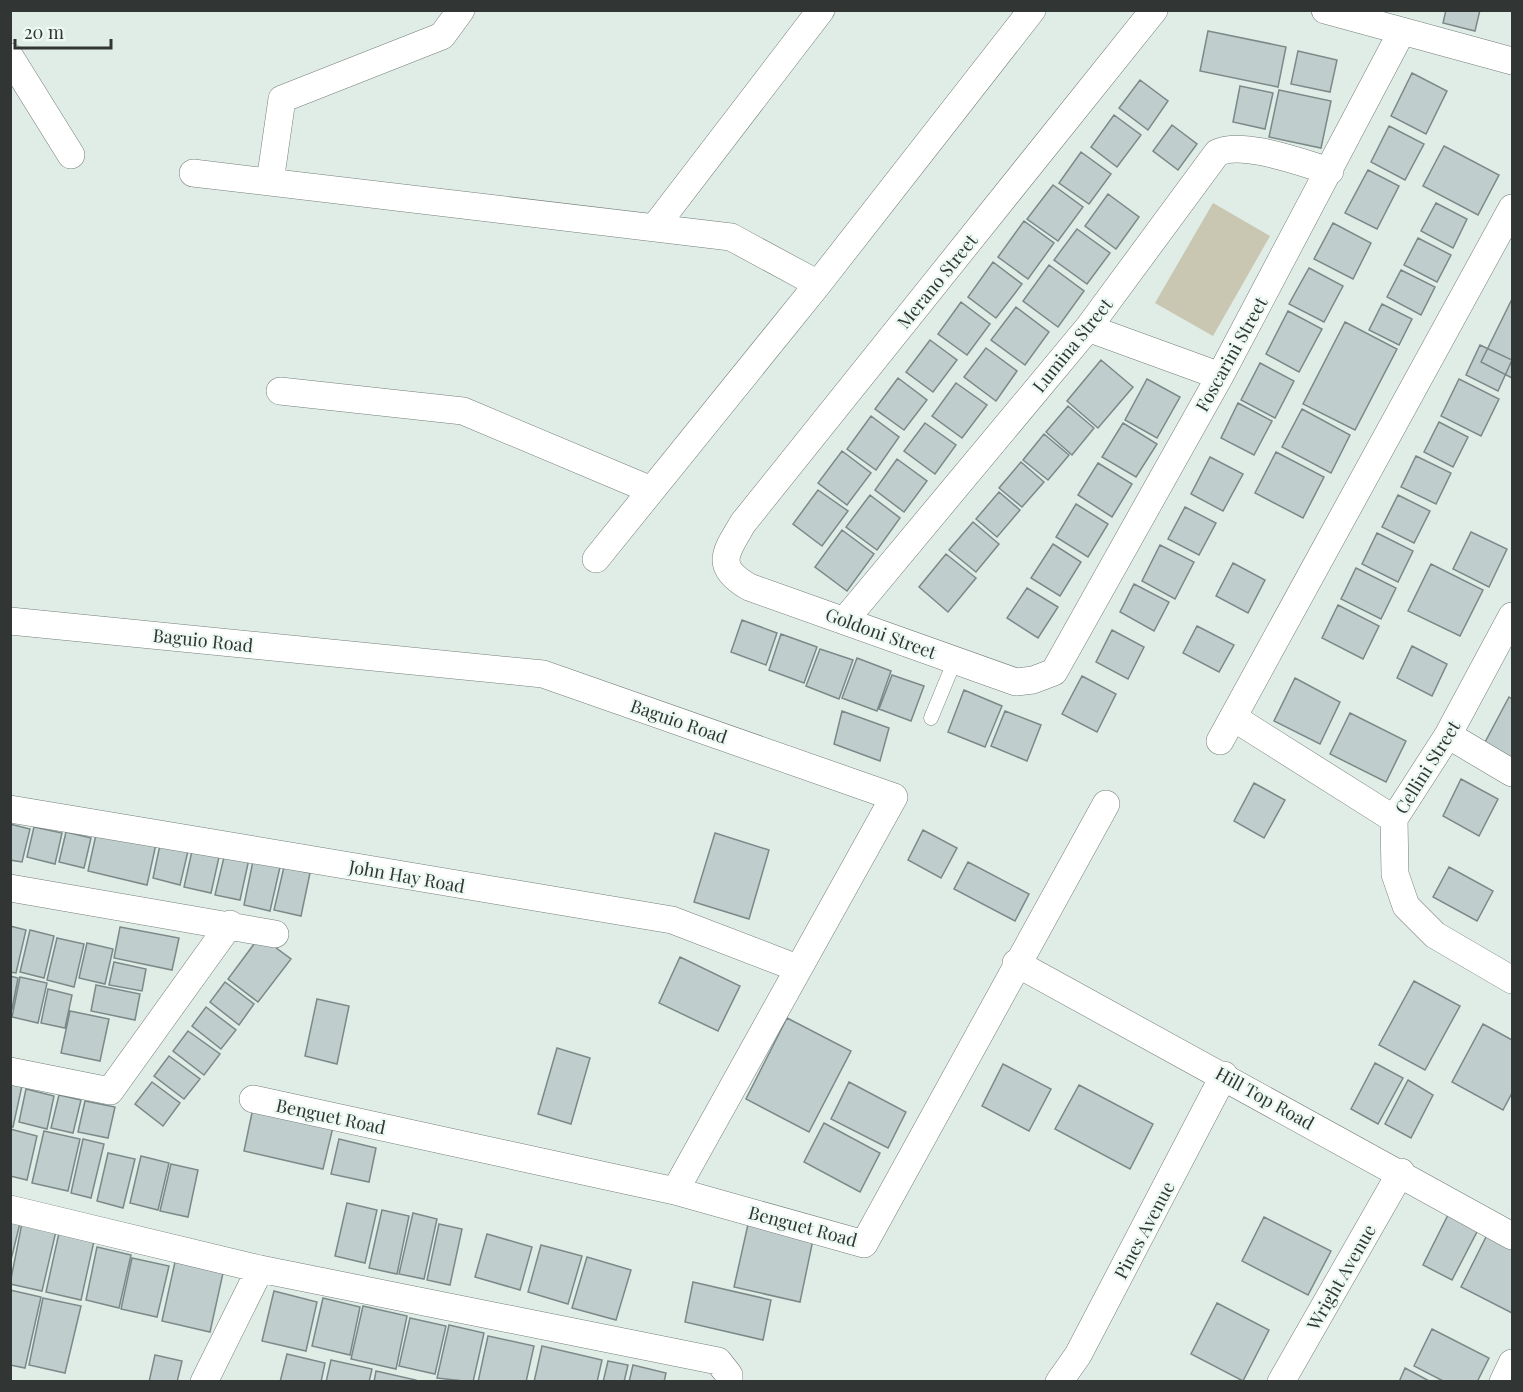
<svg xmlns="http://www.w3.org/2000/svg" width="1523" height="1392" viewBox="0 0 1523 1392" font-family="'Playfair Display',serif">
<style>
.green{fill:#c9c6b1}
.building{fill:#bfcdcd;stroke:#7c8989;stroke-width:1.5}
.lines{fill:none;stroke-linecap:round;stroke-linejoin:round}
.lane-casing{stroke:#747f79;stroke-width:15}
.street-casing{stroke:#747f79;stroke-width:28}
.lane{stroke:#fff;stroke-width:14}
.street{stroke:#fff;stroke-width:27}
.labels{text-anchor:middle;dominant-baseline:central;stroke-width:4.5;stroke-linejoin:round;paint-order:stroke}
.street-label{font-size:18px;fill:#313634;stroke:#edf9f3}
</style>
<rect width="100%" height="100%" fill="#e0ece6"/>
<path class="green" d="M 1213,203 L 1270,236 L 1213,336 L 1155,303 Z"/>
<path class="building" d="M 1446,10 L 1480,10 L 1475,31 L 1443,23 Z
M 1208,31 L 1286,47 L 1278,87 L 1200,71 Z
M 1298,51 L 1337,60 L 1330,92 L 1291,84 Z
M 1412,73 L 1447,91 L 1426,134 L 1391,116 Z
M 1140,80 L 1168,101 L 1148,130 L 1119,108 Z
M 1240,86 L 1273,93 L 1265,129 L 1233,122 Z
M 1279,90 L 1331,101 L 1321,148 L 1269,137 Z
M 1114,115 L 1141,135 L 1117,167 L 1091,147 Z
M 1172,125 L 1197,144 L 1178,170 L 1153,151 Z
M 1389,126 L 1424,144 L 1405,180 L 1371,162 Z
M 1444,146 L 1499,175 L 1478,215 L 1423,186 Z
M 1081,152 L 1111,174 L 1089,204 L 1059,183 Z
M 1368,170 L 1399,186 L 1377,229 L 1345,213 Z
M 1053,185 L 1083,207 L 1058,241 L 1027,219 Z
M 1108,194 L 1139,217 L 1116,249 L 1085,226 Z
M 1436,203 L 1467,219 L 1453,248 L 1421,231 Z
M 1024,221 L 1054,243 L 1028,279 L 998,257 Z
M 1333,223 L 1371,243 L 1353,279 L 1314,259 Z
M 1077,229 L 1110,253 L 1087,284 L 1054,260 Z
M 1418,238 L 1451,255 L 1437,282 L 1404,265 Z
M 993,262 L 1022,284 L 996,318 L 968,297 Z
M 1049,265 L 1084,291 L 1058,327 L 1023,301 Z
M 1309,268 L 1343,286 L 1324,322 L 1289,304 Z
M 1401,270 L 1435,287 L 1421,315 L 1387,297 Z
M 1512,299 L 1512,378 L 1481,362 Z
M 961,302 L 990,324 L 967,355 L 938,334 Z
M 1382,304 L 1412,319 L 1399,345 L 1369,330 Z
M 1016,307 L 1049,332 L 1025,365 L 991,340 Z
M 1288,311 L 1322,329 L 1299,372 L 1266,354 Z
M 1345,322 L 1397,349 L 1355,430 L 1303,404 Z
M 930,340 L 957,360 L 933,392 L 906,372 Z
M 1480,345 L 1512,360 L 1498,391 L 1466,375 Z
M 986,348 L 1017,371 L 996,401 L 964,377 Z
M 1101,360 L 1133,387 L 1098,428 L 1067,401 Z
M 1260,363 L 1294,381 L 1275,418 L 1241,400 Z
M 898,378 L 927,400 L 904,430 L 875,409 Z
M 1147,379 L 1180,397 L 1157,438 L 1125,420 Z
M 1459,379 L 1499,399 L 1481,436 L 1441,416 Z
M 956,383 L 987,405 L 962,438 L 932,416 Z
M 1238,403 L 1272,421 L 1254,455 L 1221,438 Z
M 1068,406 L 1094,428 L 1072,455 L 1046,432 Z
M 1302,409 L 1350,435 L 1331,473 L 1282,447 Z
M 871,416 L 899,437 L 876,470 L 847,449 Z
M 1439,422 L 1468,437 L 1453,467 L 1424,452 Z
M 925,423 L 956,445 L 935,474 L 904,451 Z
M 1123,423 L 1157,444 L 1136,477 L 1102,457 Z
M 1044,434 L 1069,455 L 1048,480 L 1023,460 Z
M 842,451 L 871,473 L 847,505 L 818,483 Z
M 1276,452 L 1324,477 L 1303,518 L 1255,493 Z
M 1416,456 L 1451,473 L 1436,504 L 1401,487 Z
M 1210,457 L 1243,474 L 1223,511 L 1191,494 Z
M 897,459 L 927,481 L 904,512 L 875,490 Z
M 1021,462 L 1044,482 L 1022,507 L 999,488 Z
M 1098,463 L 1132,484 L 1112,517 L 1078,495 Z
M 818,490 L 848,511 L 822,546 L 793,524 Z
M 999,492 L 1020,510 L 997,537 L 976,519 Z
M 870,495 L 900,518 L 877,550 L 846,527 Z
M 1398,495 L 1430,511 L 1414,543 L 1382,527 Z
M 1076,504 L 1108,524 L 1088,557 L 1056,537 Z
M 1185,507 L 1216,523 L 1199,555 L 1168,539 Z
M 973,522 L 999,544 L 976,572 L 949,550 Z
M 842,530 L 874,554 L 847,591 L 815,567 Z
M 1471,532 L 1507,549 L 1489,587 L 1453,569 Z
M 1377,533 L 1413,551 L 1398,582 L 1362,564 Z
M 1053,544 L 1081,562 L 1060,596 L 1031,578 Z
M 1160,545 L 1194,562 L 1175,599 L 1142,581 Z
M 946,554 L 976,578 L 948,612 L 919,587 Z
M 1233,563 L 1265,580 L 1248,613 L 1216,596 Z
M 1431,564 L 1483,590 L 1460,636 L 1408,611 Z
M 1356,568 L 1396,588 L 1381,619 L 1341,599 Z
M 1134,584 L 1169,602 L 1154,631 L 1120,612 Z
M 1027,588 L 1058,607 L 1038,638 L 1007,618 Z
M 1338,605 L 1379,626 L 1363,659 L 1322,638 Z
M 742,620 L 777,633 L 766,665 L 731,652 Z
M 1197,626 L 1234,645 L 1219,672 L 1183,653 Z
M 1112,630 L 1144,647 L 1128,679 L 1096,662 Z
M 781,634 L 817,647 L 804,683 L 769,670 Z
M 1412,646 L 1447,664 L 1432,696 L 1397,678 Z
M 820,649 L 853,660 L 839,699 L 806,686 Z
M 857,658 L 891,671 L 877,711 L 842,698 Z
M 892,675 L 924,686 L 911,721 L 879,709 Z
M 1082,676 L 1116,694 L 1097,732 L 1062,714 Z
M 1295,678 L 1340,702 L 1320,744 L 1274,721 Z
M 964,690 L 1002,706 L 985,747 L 948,732 Z
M 1509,697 L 1512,699 L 1512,762 L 1483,746 Z
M 842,711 L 889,728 L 880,761 L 834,744 Z
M 1005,711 L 1041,725 L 1027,761 L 991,746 Z
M 1350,713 L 1406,741 L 1386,782 L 1330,754 Z
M 1461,779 L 1498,799 L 1479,836 L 1443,816 Z
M 1254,783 L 1285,800 L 1264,838 L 1234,821 Z
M 10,824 L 30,829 L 22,862 L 10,860 Z
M 34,827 L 62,833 L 55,864 L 27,857 Z
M 97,830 L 156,844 L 147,885 L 88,871 Z
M 923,830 L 957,848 L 941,878 L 908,860 Z
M 66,832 L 91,838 L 84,868 L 59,862 Z
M 715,833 L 769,850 L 749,919 L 694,902 Z
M 160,845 L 188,851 L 180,885 L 153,878 Z
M 192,851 L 219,857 L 211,893 L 184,887 Z
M 225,853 L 249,859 L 240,900 L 215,895 Z
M 253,861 L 280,867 L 270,911 L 244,905 Z
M 968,862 L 1029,894 L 1015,921 L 954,889 Z
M 284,867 L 310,873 L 301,916 L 274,910 Z
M 1449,867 L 1493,891 L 1477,921 L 1433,897 Z
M 10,926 L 26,930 L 16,973 L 10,972 Z
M 120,927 L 179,938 L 172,970 L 114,958 Z
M 30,930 L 54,936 L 44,978 L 20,972 Z
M 260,936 L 291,959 L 258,1002 L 228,979 Z
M 57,938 L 84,944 L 74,987 L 47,980 Z
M 87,943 L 113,949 L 105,984 L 79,978 Z
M 680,957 L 740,986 L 718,1031 L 659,1003 Z
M 114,962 L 146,969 L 142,991 L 109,985 Z
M 10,976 L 18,978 L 12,1009 L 10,1008 Z
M 20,977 L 47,983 L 38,1023 L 12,1017 Z
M 1414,981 L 1460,1006 L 1425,1070 L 1379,1045 Z
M 225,982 L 254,1004 L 239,1025 L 210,1002 Z
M 96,985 L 140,994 L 135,1020 L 91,1011 Z
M 48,989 L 72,995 L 65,1028 L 41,1023 Z
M 317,999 L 349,1006 L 337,1064 L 305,1056 Z
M 206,1007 L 236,1030 L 221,1049 L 192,1026 Z
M 70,1011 L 109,1019 L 100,1061 L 61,1053 Z
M 787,1018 L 851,1051 L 809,1132 L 746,1099 Z
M 1483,1024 L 1512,1040 L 1512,1093 L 1503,1110 L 1452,1082 Z
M 188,1031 L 220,1054 L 204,1075 L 173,1051 Z
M 557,1048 L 590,1058 L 571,1124 L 538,1114 Z
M 169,1056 L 200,1079 L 184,1099 L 154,1076 Z
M 1375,1063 L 1403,1078 L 1378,1124 L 1351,1109 Z
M 1003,1064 L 1051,1089 L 1029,1131 L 982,1106 Z
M 10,1078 L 23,1081 L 13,1127 L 10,1127 Z
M 1408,1080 L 1433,1095 L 1411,1138 L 1385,1124 Z
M 152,1082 L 180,1103 L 163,1126 L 135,1104 Z
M 849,1082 L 906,1112 L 888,1148 L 831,1119 Z
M 1079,1085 L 1153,1124 L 1130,1169 L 1055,1129 Z
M 26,1089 L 54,1096 L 47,1129 L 19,1122 Z
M 59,1095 L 81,1100 L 73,1133 L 51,1128 Z
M 85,1101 L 115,1107 L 108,1138 L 78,1132 Z
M 253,1108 L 333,1127 L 323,1169 L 244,1151 Z
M 824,1123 L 880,1153 L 860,1192 L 804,1162 Z
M 10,1129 L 37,1136 L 27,1180 L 10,1176 Z
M 44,1131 L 80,1139 L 68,1191 L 32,1183 Z
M 83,1139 L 104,1144 L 91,1198 L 71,1193 Z
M 339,1139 L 376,1148 L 369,1182 L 331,1174 Z
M 108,1153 L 135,1159 L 123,1208 L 97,1201 Z
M 141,1156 L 169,1163 L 158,1210 L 130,1203 Z
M 171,1164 L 198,1170 L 188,1217 L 160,1211 Z
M 347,1203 L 377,1210 L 365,1263 L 335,1256 Z
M 382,1210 L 409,1216 L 397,1274 L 369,1268 Z
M 1450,1211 L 1480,1226 L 1452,1280 L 1423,1265 Z
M 413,1213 L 437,1219 L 424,1279 L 399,1274 Z
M 1264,1217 L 1331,1251 L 1308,1295 L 1242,1261 Z
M 749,1220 L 814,1235 L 800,1302 L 734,1287 Z
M 10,1221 L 20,1223 L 10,1264 Z
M 22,1223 L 56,1231 L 42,1291 L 10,1284 Z
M 439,1224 L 462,1229 L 450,1285 L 427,1280 Z
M 1489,1231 L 1512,1244 L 1512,1313 L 1461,1287 Z
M 59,1233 L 94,1241 L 81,1300 L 46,1292 Z
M 487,1234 L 532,1247 L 520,1290 L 475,1277 Z
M 541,1245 L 582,1256 L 568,1304 L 528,1292 Z
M 97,1247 L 131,1255 L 119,1308 L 86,1300 Z
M 587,1257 L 631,1270 L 616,1320 L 572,1308 Z
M 132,1258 L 169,1266 L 157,1317 L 121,1309 Z
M 175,1262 L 223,1273 L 210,1332 L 162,1321 Z
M 693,1282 L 771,1300 L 763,1340 L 685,1322 Z
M 10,1290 L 41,1297 L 25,1368 L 10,1365 Z
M 274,1291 L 317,1302 L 306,1351 L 262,1341 Z
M 43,1298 L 81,1306 L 65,1373 L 29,1365 Z
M 323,1298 L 360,1307 L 350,1355 L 312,1346 Z
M 1217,1303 L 1269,1330 L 1243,1381 L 1191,1354 Z
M 363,1306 L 407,1316 L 396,1369 L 351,1359 Z
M 410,1318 L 446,1326 L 435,1374 L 399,1366 Z
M 449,1325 L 484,1333 L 473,1382 L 437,1378 Z
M 1432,1329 L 1489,1358 L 1477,1382 L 1445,1382 L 1414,1366 Z
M 488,1336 L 534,1346 L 526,1382 L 478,1382 Z
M 542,1346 L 602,1360 L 597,1382 L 534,1382 Z
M 287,1354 L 325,1363 L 321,1382 L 280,1382 Z
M 155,1355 L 182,1361 L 177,1382 L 149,1382 Z
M 331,1360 L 372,1369 L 369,1382 L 326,1382 Z
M 608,1361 L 628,1365 L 624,1382 L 603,1382 Z
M 633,1365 L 666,1373 L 664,1382 L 629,1382 Z
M 1405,1368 L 1431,1382 L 1399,1382 Z
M 376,1371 L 416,1380 L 416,1382 L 374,1382 Z"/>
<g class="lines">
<g class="lane-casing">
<path id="lane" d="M 931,718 L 955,660"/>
</g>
<g class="street-casing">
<path id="street" d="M 1154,10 L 743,523 C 726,552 713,566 749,587 L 1016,682 L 1033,680 L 1054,672 L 1220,376 L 1401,33
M 1325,10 L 1512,61
M 10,57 L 71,155
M 193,173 L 731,237 L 818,284
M 270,182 L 282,99 L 442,36 L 461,10
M 654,228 L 821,10
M 1088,328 L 1220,376
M 280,391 L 463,411 L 651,490
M 596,559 L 818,284 L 1032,10
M 1512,616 L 1448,735 L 1394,819 L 1395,874 L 1406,906 L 1435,935 L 1512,980
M 845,620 L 1088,328 L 1217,153 C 1242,140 1302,163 1330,171
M 10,621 L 543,674 L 894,797 L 675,1191
M 1234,718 L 1394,819
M 1448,735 L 1512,773
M 1220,741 L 1512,208
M 10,809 L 672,920 L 797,968
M 10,888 L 275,934
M 1016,963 L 1512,1236
M 10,1071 L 110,1091 L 230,924
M 253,1099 L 675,1191 L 864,1244 L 1106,804
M 10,1209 L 260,1269 L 718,1361 L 729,1375 L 729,1382
M 204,1382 L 260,1269
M 1059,1382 L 1078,1355 L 1224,1075
M 1281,1382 L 1401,1172
M 1503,1382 L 1512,1363"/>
</g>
<use href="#lane" class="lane"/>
<use href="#street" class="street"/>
</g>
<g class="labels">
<g class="street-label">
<text transform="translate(937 281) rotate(-51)">Merano Street</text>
<text transform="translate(1072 345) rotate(-51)">Lumina Street</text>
<text transform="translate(1231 354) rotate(-61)">Foscarini Street</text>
<text transform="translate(881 633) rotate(20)">Goldoni Street</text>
<text transform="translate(203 640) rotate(6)">Baguio Road</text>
<text transform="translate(679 721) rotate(19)">Baguio Road</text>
<text transform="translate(1427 767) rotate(-58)">Cellini Street</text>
<text transform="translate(407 876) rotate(10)">John Hay Road</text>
<text transform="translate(1265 1098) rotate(29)">Hill Top Road</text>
<text transform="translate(331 1116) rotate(12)">Benguet Road</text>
<text transform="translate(803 1226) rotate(15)">Benguet Road</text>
<text transform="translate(1144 1230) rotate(-62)">Pines Avenue</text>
<text transform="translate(1341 1277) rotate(-60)">Wright Avenue</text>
</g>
</g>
<rect width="1523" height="1392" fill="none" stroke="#313634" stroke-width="24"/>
<path d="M15 39v9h96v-9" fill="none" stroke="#313634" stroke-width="3"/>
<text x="24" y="39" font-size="18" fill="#313634" stroke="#edf9f3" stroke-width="4.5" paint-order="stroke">20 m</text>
</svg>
